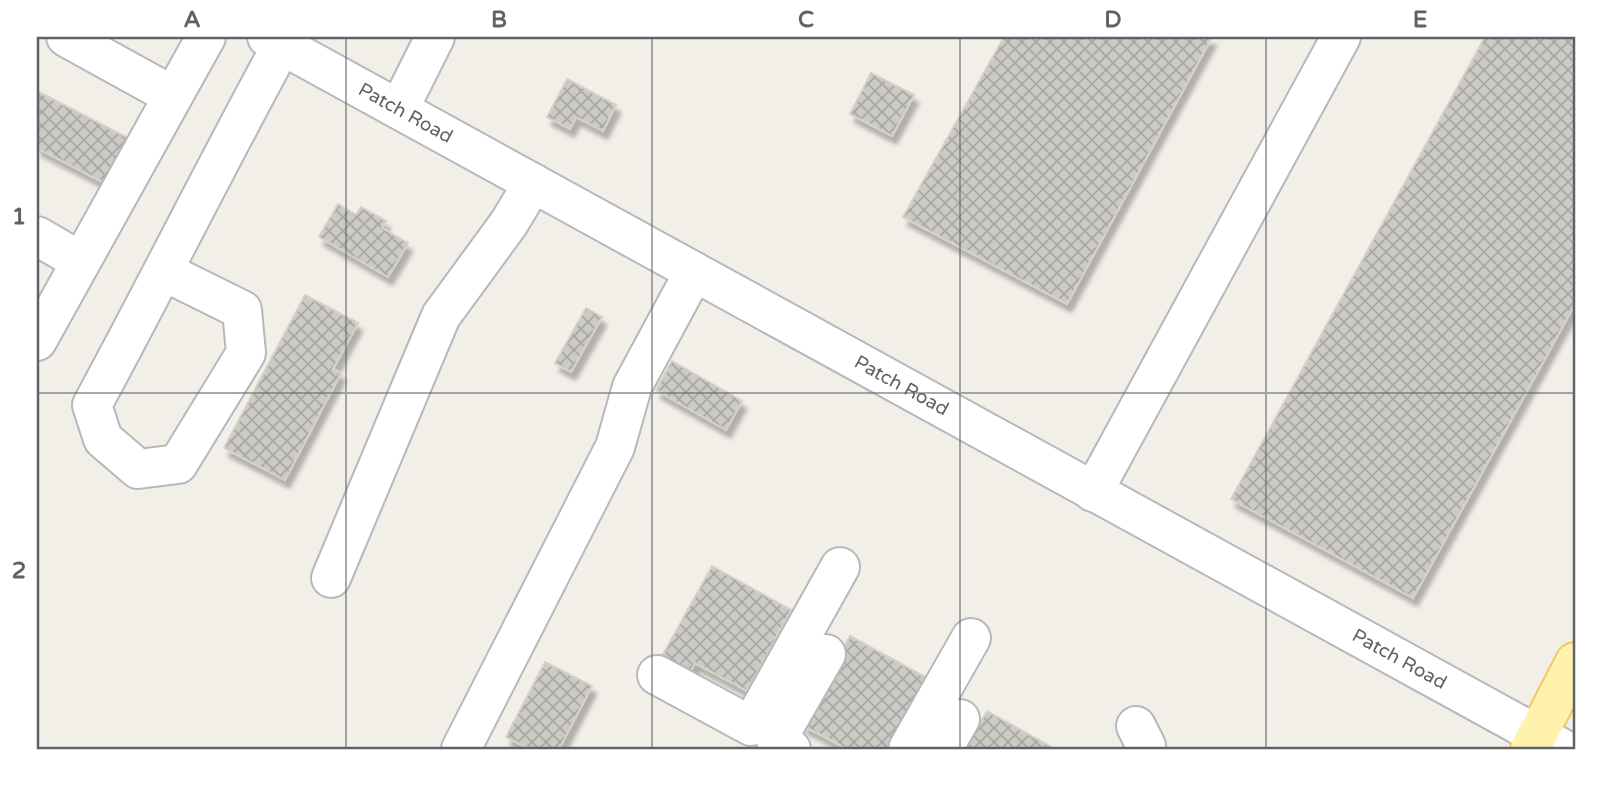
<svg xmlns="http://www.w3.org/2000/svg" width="1612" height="786" viewBox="0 0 1612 786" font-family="'Varela Round',sans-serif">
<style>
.building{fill:url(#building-cross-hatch);stroke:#d6d1c6;stroke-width:2;filter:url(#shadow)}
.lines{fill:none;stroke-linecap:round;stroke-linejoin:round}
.minor-casing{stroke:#b5b8bc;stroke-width:42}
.major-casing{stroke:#f2c960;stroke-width:42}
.minor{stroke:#fff;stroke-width:38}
.major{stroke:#fff2af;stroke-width:38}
.grid{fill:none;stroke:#5f6368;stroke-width:2;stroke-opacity:0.55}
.labels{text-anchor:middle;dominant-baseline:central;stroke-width:5;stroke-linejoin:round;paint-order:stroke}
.street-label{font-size:19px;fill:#5f6368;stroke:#fff}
.neatline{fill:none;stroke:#5f6368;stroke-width:2.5}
.grid-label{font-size:23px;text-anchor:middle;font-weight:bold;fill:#5f6368}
</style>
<defs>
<pattern id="building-cross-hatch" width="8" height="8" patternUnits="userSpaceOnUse" patternTransform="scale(1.75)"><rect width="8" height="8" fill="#cccac5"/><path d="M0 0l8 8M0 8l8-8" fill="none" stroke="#a9a8a4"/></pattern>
<filter id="shadow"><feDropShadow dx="4.5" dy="8" stdDeviation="2" flood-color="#0004"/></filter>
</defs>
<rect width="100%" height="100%" fill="#f1efe8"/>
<path class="building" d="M 1004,37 L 1212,37 L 1067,304 L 903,217 Z
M 1485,37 L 1575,37 L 1575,304 L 1413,598 L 1231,499 Z
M 871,73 L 914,95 L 892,136 L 850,114 Z
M 567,79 L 616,105 L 603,131 L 576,117 L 570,129 L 547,117 Z
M 37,91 L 132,140 L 108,185 L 37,148 Z
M 338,204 L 356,215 L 361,207 L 386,221 L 382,228 L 408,243 L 388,277 L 319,237 Z
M 305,295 L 358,323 L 333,369 L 341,373 L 285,480 L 224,448 Z
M 586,308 L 602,317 L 571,372 L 555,363 Z
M 672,361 L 742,401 L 726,430 L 656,390 Z
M 712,566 L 791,610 L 747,691 L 695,663 L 689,674 L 661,658 Z
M 850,636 L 929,679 L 892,749 L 847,749 L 802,725 Z
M 545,662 L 592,686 L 559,749 L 530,749 L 506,737 Z
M 987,711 L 1055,749 L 965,749 Z"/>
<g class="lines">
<g class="minor-casing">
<g id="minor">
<path d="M 66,37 L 173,96"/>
<path id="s1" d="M 267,37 L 1563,749"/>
<path d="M 399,109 L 435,37"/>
<path d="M 37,236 L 80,261"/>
<path d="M 163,271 L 242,310 L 246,353 L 178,464 L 138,469 L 103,439 L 92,405 C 157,285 217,164 282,45"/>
<path d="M 37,341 L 206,37"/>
<path d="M 1093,492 L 1341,37"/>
<path d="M 331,578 L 441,316 L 509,223 L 533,183"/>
<path d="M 657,675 L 751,726 L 840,567"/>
<path d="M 1136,726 L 1146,746 L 1144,749"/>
<path d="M 461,749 L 615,447 L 632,387 L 694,272"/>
<path d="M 791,749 L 776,741 L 826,654"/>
<path d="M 908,749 L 971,638"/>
<path d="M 943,749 L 960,719"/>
</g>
</g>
<g class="major-casing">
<path id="major" d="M 1530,749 L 1575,662"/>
</g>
<use href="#minor" class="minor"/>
<use href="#major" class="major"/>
</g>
<path class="grid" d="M 346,37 L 346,749M 652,37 L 652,749M 960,37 L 960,749M 1266,37 L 1266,749M 37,393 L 1575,393"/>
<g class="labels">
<g class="street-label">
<text stroke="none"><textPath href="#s1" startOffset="158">Patch Road</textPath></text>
<text stroke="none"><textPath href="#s1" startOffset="724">Patch Road</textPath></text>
<text stroke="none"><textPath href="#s1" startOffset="1292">Patch Road</textPath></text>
</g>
</g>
<rect width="1612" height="786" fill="none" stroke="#ffffff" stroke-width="77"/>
<rect x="38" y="38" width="1536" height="710" class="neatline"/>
<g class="grid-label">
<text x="192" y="27">A</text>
<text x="499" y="27">B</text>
<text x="806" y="27">C</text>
<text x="1113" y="27">D</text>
<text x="1420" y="27">E</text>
<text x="19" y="224">1</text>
<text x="19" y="578">2</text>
</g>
</svg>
